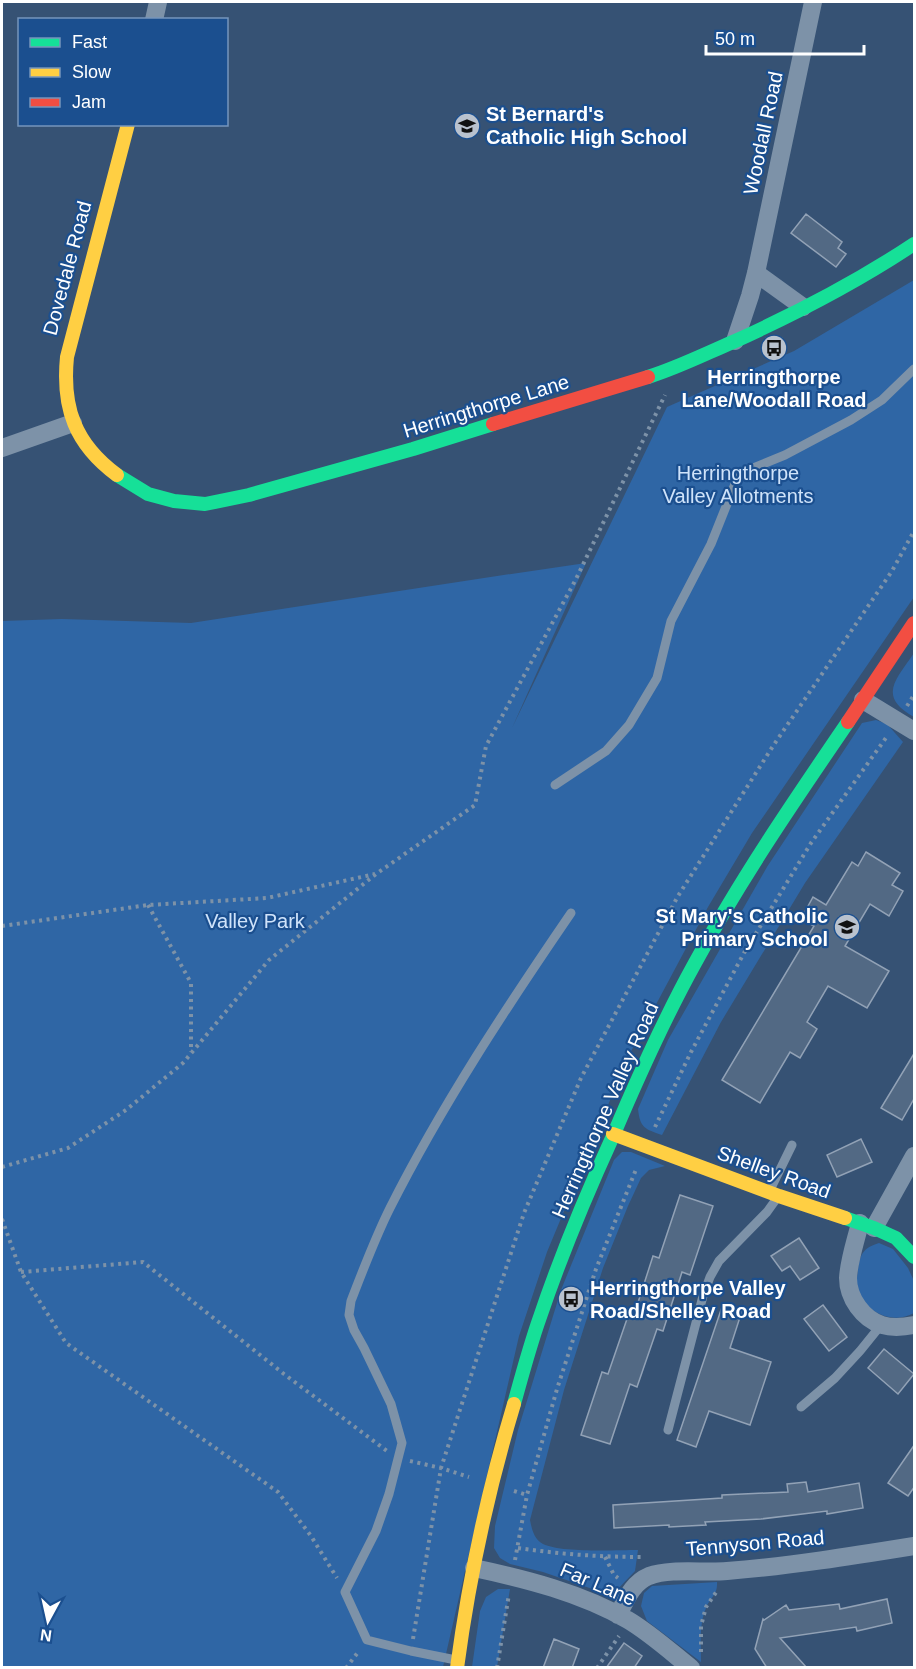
<svg xmlns="http://www.w3.org/2000/svg" width="916" height="1669" viewBox="0 0 916 1669" font-family="Arial,sans-serif">
<style>
.green{fill:#2f66a5}
.building{fill:#526984;stroke:#92a2b6;stroke-width:1.5}
.lines{fill:none;stroke-linecap:round;stroke-linejoin:round}
.path{stroke:#7d92a8;stroke-width:4;stroke-dasharray:3 4.5;stroke-linecap:butt}
.lane{stroke:#7d92a8;stroke-width:9}
.street{stroke:#7d92a8;stroke-width:18}
.fast{stroke:#16e098;stroke-width:14}
.slow{stroke:#ffcf43;stroke-width:14}
.jam{stroke:#f24e42;stroke-width:14}
.labels{text-anchor:middle;dominant-baseline:central;stroke-width:4.5;stroke-linejoin:round;paint-order:stroke}
.poi-label{font-size:20px;font-weight:bold;fill:#fff;stroke:#1b4f8f;text-anchor:start}
.street-label{font-size:20px;fill:#fff;stroke:#1b4f8f}
.park-label{font-size:20px;fill:#cfe3fa;stroke:#1b4f8f}
</style>
<rect width="100%" height="100%" fill="#365274"/>
<path class="green" d="M 914,280 L 914,597 L 752,833 L 708,907 L 628,1057 L 547,1252 L 519,1336 L 443,1667 L 2,1667 L 2,621 L 62,619 L 191,623 L 497,576 L 586,563 L 512,728 L 667,407 L 794,351 Z
M 914,653 L 914,717 C 877,696 896,680 914,653 Z
M 876,720 L 887,724 L 903,742 L 805,883 L 721,1022 L 662,1135 C 645,1129 640,1128 638,1109 L 668,1040 L 767,867 L 862,723 Z
M 622,1152 L 631,1152 L 665,1166 L 649,1170 L 641,1178 L 628,1206 L 603,1268 L 564,1390 L 530,1520 C 532,1530 534,1539 543,1544 C 562,1553 615,1550 638,1550 L 635,1571 L 615,1592 L 607,1594 L 543,1572 L 510,1564 L 500,1558 L 494,1548 L 495,1526 L 518,1430 L 561,1290 L 614,1160 Z
M 879,1243 L 893,1249 L 908,1268 L 914,1281 L 914,1313 C 893,1325 865,1313 858,1289 C 856,1283 857,1277 858,1270 C 860,1254 863,1248 879,1243 Z
M 717,1582 C 718,1595 710,1597 706,1608 C 699,1624 701,1644 701,1662 L 647,1621 L 641,1606 L 644,1593 L 652,1586 Z
M 498,1589 L 510,1589 L 497,1667 L 472,1667 L 480,1611 L 486,1597 Z"/>
<path class="building" d="M 806,214 L 842,242 L 838,248 L 846,254 L 836,267 L 791,233 Z
M 866,852 L 900,873 L 892,885 L 903,891 L 889,916 L 870,904 L 845,946 L 889,971 L 867,1008 L 828,986 L 807,1022 L 817,1029 L 800,1058 L 790,1052 L 760,1103 L 722,1080 L 814,926 L 801,919 L 813,897 L 826,905 L 852,862 L 858,866 Z
M 915,1052 L 915,1097 L 902,1120 L 881,1108 Z
M 861,1139 L 872,1162 L 837,1177 L 827,1155 Z
M 680,1195 L 713,1206 L 690,1275 L 682,1272 L 663,1331 L 657,1329 L 637,1387 L 630,1384 L 610,1444 L 581,1435 L 602,1372 L 608,1374 L 628,1316 L 633,1318 L 653,1256 L 659,1258 Z
M 799,1238 L 819,1268 L 800,1280 L 790,1266 L 782,1271 L 771,1256 Z
M 723,1304 L 742,1311 L 730,1348 L 771,1362 L 750,1425 L 709,1411 L 696,1447 L 677,1440 Z
M 823,1305 L 847,1337 L 829,1351 L 804,1319 Z
M 884,1349 L 914,1374 L 898,1394 L 868,1368 Z
M 915,1444 L 915,1486 L 908,1496 L 888,1483 Z
M 806,1482 L 808,1492 L 859,1483 L 863,1508 L 827,1514 L 827,1511 L 761,1519 L 705,1522 L 706,1525 L 669,1527 L 669,1525 L 614,1528 L 613,1505 L 722,1498 L 722,1495 L 788,1492 L 787,1484 Z
M 887,1599 L 892,1623 L 857,1631 L 856,1627 L 780,1638 L 807,1668 L 767,1668 L 755,1649 L 763,1619 L 764,1620 L 786,1605 L 789,1610 L 839,1604 L 840,1609 Z
M 554,1639 L 579,1649 L 572,1668 L 543,1668 Z
M 624,1643 L 642,1656 L 634,1668 L 606,1668 Z"/>
<g class="lines">
<path class="path" d="M 907,706 L 914,695
M 148,905 L 191,983 L 191,1052
M 2,926 L 148,905 L 267,898 L 375,874
M 655,1127 L 691,1052 L 744,953 L 811,843 L 888,735
M 2,1167 L 68,1148 L 126,1110 L 183,1063 L 269,960 L 376,874 L 475,805 L 486,746 L 576,579 L 665,395
M 2,1219 L 21,1272 L 66,1343 L 278,1492 L 311,1536 L 337,1578
M 21,1272 L 143,1262 L 284,1374 L 387,1451
M 410,1461 L 441,1468 L 469,1477
M 514,1491 L 527,1495
M 518,1548 C 559,1554 599,1557 641,1557
M 605,1557 L 614,1575 L 618,1578
M 515,1560 L 527,1495 L 557,1389 L 596,1269 L 637,1167
M 413,1639 L 441,1468 L 524,1213 L 581,1078 L 678,896 L 773,746 L 892,571 L 914,531
M 701,1652 L 701,1626 L 706,1607 L 717,1591
M 346,1668 L 359,1651
M 497,1668 L 509,1594
M 597,1668 L 619,1636"/>
<path class="lane" d="M 555,785 L 606,751 L 629,725 L 657,678 L 671,621 L 711,544 L 737,479 L 746,471 L 785,455 L 851,420 L 882,400 L 914,369
M 770,1190 L 792,1145
M 801,1407 L 835,1378 L 860,1351 L 881,1325
M 668,1430 L 703,1296 L 710,1277 L 719,1261 L 767,1212 L 777,1198
M 456,1660 L 411,1651 L 367,1640 L 345,1592 L 376,1531 L 389,1494 L 402,1443 L 391,1404 L 364,1348 L 354,1330 L 349,1315 L 351,1301 C 363,1270 375,1238 390,1208 C 442,1105 506,1008 571,913"/>
<path class="street" d="M 154,20 L 158,2
M 756,273 L 803,307
M 735,341 L 750,296 L 756,273 L 813,2
M 2,448 L 73,423
M 863,700 L 914,731
M 860,1223 C 856,1240 849,1260 848,1278 C 848,1298 863,1319 882,1325 C 892,1328 904,1327 914,1325
M 874,1228 L 914,1156
M 474,1568 C 526,1579 581,1593 628,1620 C 650,1633 671,1652 691,1668
M 618,1615 C 626,1600 632,1583 649,1576 C 671,1568 703,1573 727,1571 C 790,1566 852,1556 914,1546"/>
<path class="fast" d="M 648,377 C 677,368 705,354 733,342 C 795,314 857,282 914,244
M 117,475 L 148,494 L 174,501 L 205,504 L 249,495 L 413,449 L 493,424
M 845,1218 L 874,1228 L 896,1238 L 914,1257
M 514,1404 C 522,1375 530,1345 540,1317 C 561,1255 586,1195 613,1136 C 638,1077 664,1019 695,963 C 740,880 794,801 848,722"/>
<path class="slow" d="M 117,475 C 75,444 62,408 67,357 L 128,124
M 613,1134 L 779,1196 L 845,1218
M 457,1668 C 469,1578 488,1490 514,1404"/>
<path class="jam" d="M 493,424 L 648,377
M 848,722 L 914,623"/>
</g>
<defs>
<g id="school-disc" transform="scale(1.35)"><circle r="9.5" fill="#b9c2ce" stroke="#1b4f8f"/><path d="M0-5L7-2L0 1L-7-2ZM-4 1L0 2.5L4 1V4Q0 6-4 4Z" fill="#111"/></g>
<g id="bus-disc" transform="scale(1.35)"><circle r="9.5" fill="#b9c2ce" stroke="#1b4f8f"/><path d="M-5-6H5V4H4V6H2V4H-2V6H-4V4H-5ZM-3.5-4V0h7V-4ZM-3.5 1.2v1.5H-2V1.2ZM2 1.2v1.5H3.5V1.2Z" fill="#111"/></g>
</defs>
<g fill-rule="evenodd">
<use href="#school-disc" x="467" y="126"/>
<use href="#bus-disc" x="774" y="348"/>
<use href="#school-disc" x="847" y="927"/>
<use href="#bus-disc" x="571" y="1299"/>
</g>
<g class="labels">
<g class="poi-label">
<text x="486" y="114">St Bernard's<tspan x="486" dy="23">Catholic High School</tspan></text>
<text x="774" y="377" text-anchor="middle">Herringthorpe<tspan x="774" dy="23">Lane/Woodall Road</tspan></text>
<text x="828" y="916" text-anchor="end">St Mary's Catholic<tspan x="828" dy="23">Primary School</tspan></text>
<text x="590" y="1288">Herringthorpe Valley<tspan x="590" dy="23">Road/Shelley Road</tspan></text>
</g>
<g class="street-label">
<text transform="translate(763 133) rotate(-78)">Woodall Road</text>
<text transform="translate(67 268) rotate(-75)">Dovedale Road</text>
<text transform="translate(486 406) rotate(-17)">Herringthorpe Lane</text>
<text transform="translate(605 1110) rotate(-66)">Herringthorpe Valley Road</text>
<text transform="translate(774 1172) rotate(20)">Shelley Road</text>
<text transform="translate(755 1543) rotate(-5)">Tennyson Road</text>
<text transform="translate(598 1584) rotate(23)">Far Lane</text>
</g>
<g class="park-label">
<text x="738" y="473">Herringthorpe<tspan x="738" dy="23">Valley Allotments</tspan></text>
<text x="255" y="921">Valley Park</text>
</g>
</g>
<rect width="916" height="1669" fill="none" stroke="#ffffff" stroke-width="6"/>
<rect x="18" y="18" width="210" height="108" fill="#1b4f8f" stroke="#7695bc" stroke-width="1.5"/>
<rect x="30" y="38" width="30" height="9" fill="#16e098" stroke="#7695bc" stroke-width="1.5"/>
<text x="72" y="48" font-size="18" fill="#ffffff">Fast</text>
<rect x="30" y="68" width="30" height="9" fill="#ffcf43" stroke="#7695bc" stroke-width="1.5"/>
<text x="72" y="78" font-size="18" fill="#ffffff">Slow</text>
<rect x="30" y="98" width="30" height="9" fill="#f24e42" stroke="#7695bc" stroke-width="1.5"/>
<text x="72" y="108" font-size="18" fill="#ffffff">Jam</text>
<g transform="translate(48 1621) rotate(188)" stroke="#1b4f8f" stroke-width="4.5" paint-order="stroke">
<path d="M0-4.5L10 22L0 15L-10 22Z" fill="#ffffff"/>
<text y="-9" font-size="16" font-weight="bold" text-anchor="middle" fill="#ffffff">N</text>
</g>
<path d="M706 45v9h158v-9" fill="none" stroke="#ffffff" stroke-width="3"/>
<text x="715" y="45" font-size="18" fill="#ffffff" stroke="#1b4f8f" stroke-width="4.5" paint-order="stroke">50 m</text>
</svg>
